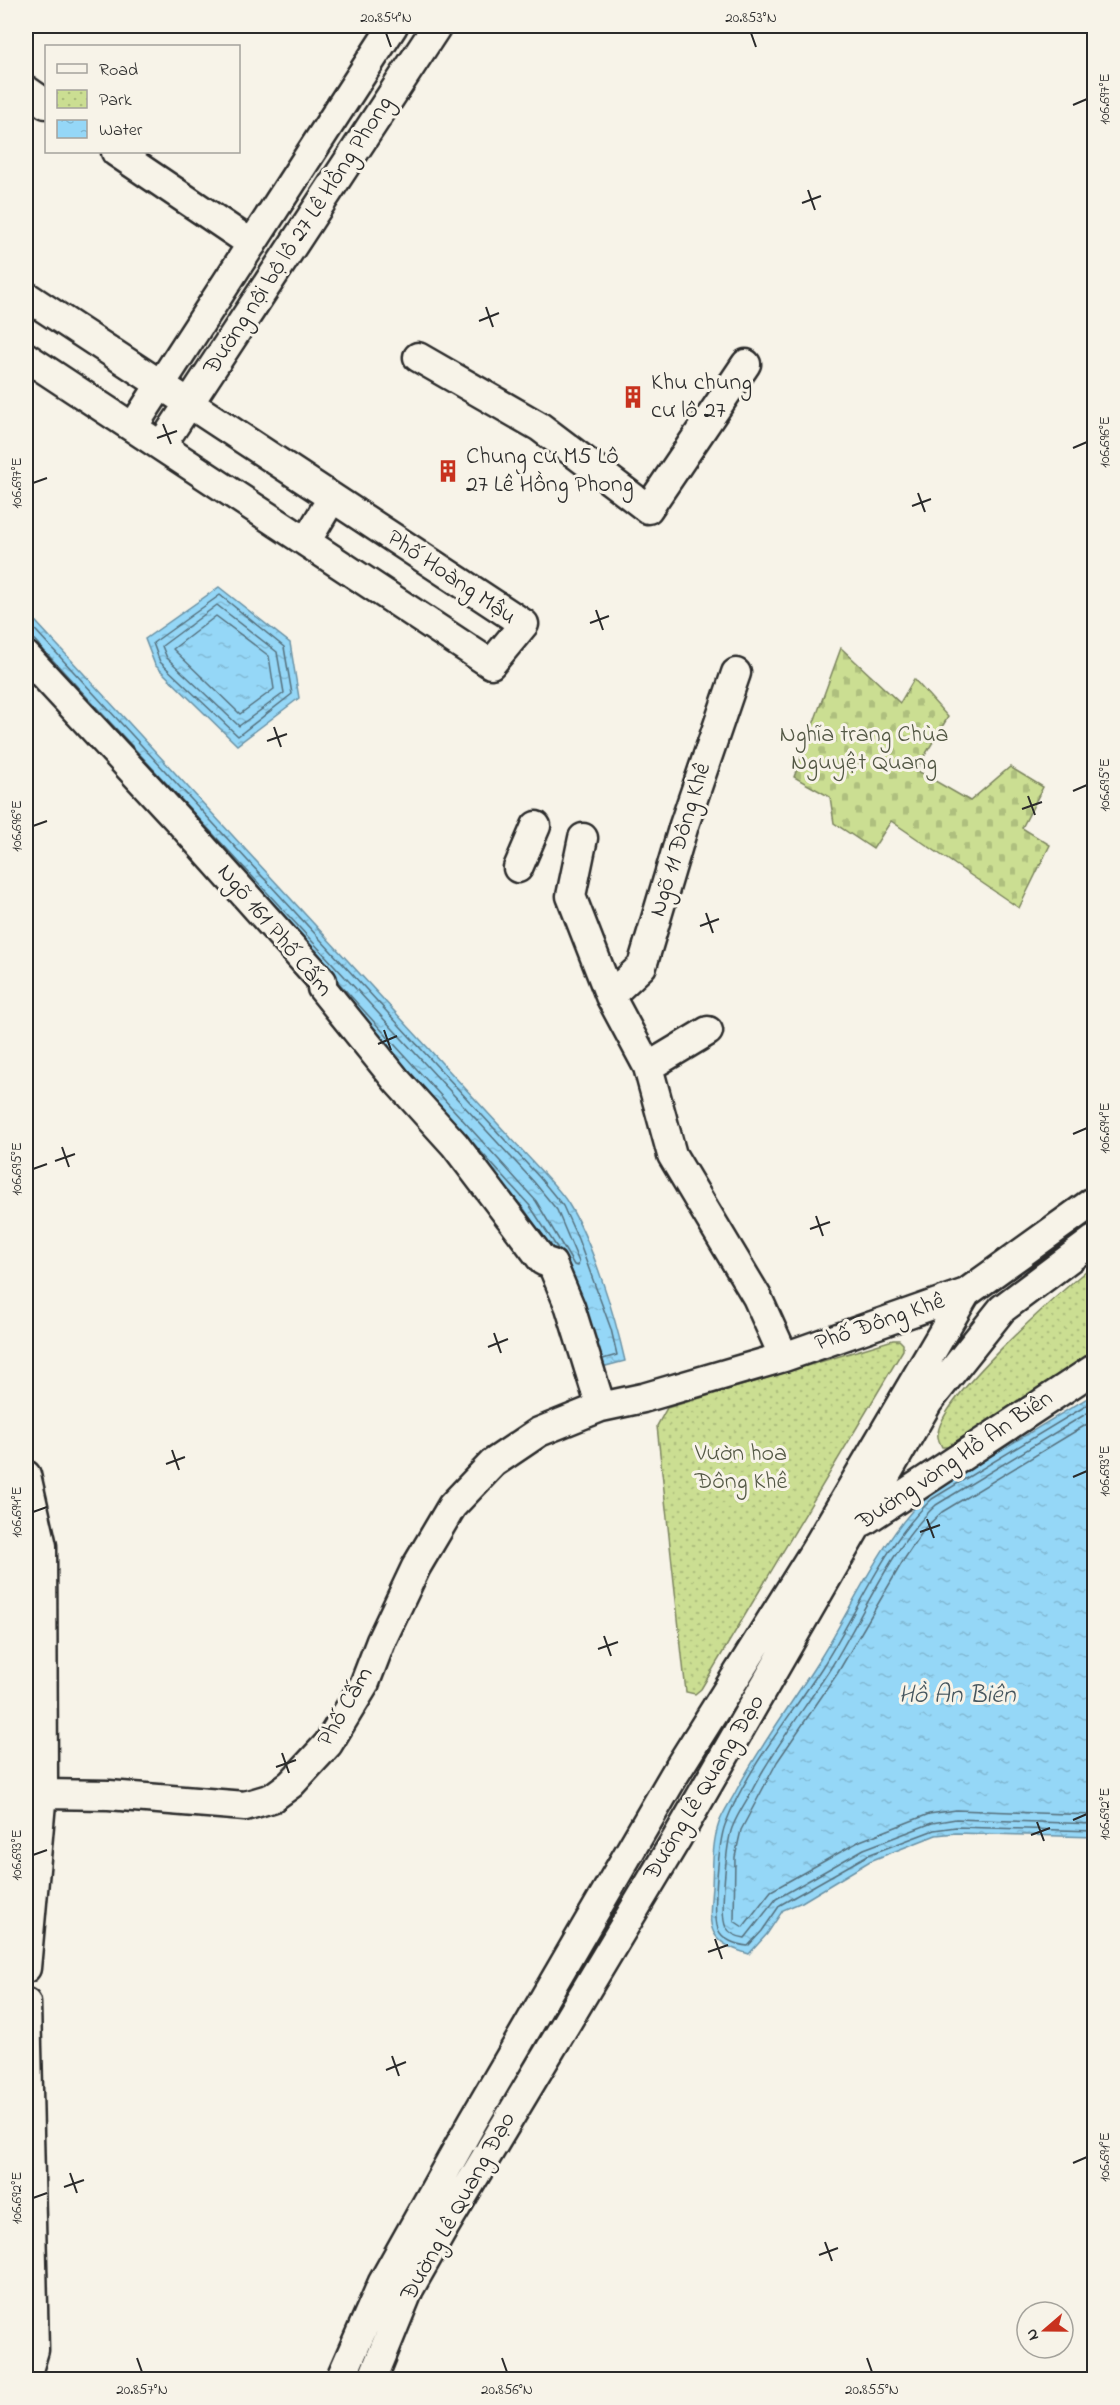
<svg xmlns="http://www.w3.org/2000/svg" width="1120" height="2405" viewBox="0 0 1120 2405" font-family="'Indie Flower',sans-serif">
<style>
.cemetery{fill:url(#cemetery-stones);stroke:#7b845e;stroke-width:1.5}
.park{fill:url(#park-dots);stroke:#7b845e;stroke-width:1.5}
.water{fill:url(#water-ripples);stroke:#6b92a5;stroke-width:1.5}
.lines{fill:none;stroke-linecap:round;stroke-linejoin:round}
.shore{stroke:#55707d;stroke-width:1.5}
.minor-casing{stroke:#2b2b2b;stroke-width:33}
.minor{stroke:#f7f3e8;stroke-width:28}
.ticks{fill:none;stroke:#2b2b2b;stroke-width:2}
.labels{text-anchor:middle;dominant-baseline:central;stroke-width:6;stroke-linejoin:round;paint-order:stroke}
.street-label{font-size:24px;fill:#2b2b2b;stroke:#f7f3e8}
.poi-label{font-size:24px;fill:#2b2b2b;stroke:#f7f3e8;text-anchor:start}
.park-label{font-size:24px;fill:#535845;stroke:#f7f3e8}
.water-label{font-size:26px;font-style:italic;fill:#46565e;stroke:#f7f3e8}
.neatline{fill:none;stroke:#2b2b2b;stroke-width:2}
.ticks-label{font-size:15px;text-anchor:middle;fill:#2b2b2b}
</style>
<defs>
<pattern id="cemetery-stones" width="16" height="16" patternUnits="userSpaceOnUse" patternTransform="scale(1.5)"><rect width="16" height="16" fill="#cbde92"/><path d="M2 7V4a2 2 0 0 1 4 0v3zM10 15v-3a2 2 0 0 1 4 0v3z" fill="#aebf7e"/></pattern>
<pattern id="park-dots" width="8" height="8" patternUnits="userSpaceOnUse" patternTransform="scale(1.5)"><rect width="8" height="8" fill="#cbde92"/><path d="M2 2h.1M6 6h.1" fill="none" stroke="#aebf7e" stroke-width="1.8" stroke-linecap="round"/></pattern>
<pattern id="water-ripples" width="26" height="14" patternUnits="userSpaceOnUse" patternTransform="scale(1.5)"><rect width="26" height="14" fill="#95d7f7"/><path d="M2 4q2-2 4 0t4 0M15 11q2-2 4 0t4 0" fill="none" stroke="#81b9d4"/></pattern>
</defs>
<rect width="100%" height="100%" fill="#f7f3e8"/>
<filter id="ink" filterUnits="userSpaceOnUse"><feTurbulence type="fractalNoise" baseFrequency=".0167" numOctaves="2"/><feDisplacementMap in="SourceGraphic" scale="12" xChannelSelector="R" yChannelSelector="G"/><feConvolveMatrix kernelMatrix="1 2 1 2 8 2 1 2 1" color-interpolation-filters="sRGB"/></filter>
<g filter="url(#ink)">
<path class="cemetery" d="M 841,648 L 900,703 L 914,679 L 948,717 L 916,770 L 970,801 L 1010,767 L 1043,787 L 1022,828 L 1050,845 L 1019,908 L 891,821 L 873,849 L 834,823 L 830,797 L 794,777 Z"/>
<path class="park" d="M 1094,1264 L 1094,1354 L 958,1447 L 942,1447 C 940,1443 937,1438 938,1434 C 940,1397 1063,1290 1094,1264 Z
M 893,1340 L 899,1340 L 903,1344 L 903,1350 L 701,1689 L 695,1694 L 686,1692 L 657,1426 L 667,1408 Z"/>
<path class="water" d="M 219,587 L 290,643 L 299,698 L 237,745 L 155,665 L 145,639 Z
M 26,611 L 544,1174 C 552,1183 561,1192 568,1203 C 592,1241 615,1316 625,1361 L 598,1368 L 552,1251 L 525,1210 L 264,921 L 26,670 Z
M 1094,1394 L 1094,1837 L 956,1833 L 936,1835 L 870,1861 L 802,1902 L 783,1910 L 767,1934 L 749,1954 C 705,1941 709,1927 712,1886 C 713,1865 712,1843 719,1823 C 723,1812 731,1801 736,1791 C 761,1744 793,1702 821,1657 C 855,1602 881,1539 928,1494 Z"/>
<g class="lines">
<path class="shore" d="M 220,595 L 284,647 L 292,694 L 238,736 L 160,662 L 153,643 Z
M 217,605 L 277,652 L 284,693 L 239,726 L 167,658 L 162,646 Z
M 216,616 L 269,656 L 274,689 L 240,714 L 173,649 Z
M 26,620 L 540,1178 L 563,1206 L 578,1239 L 611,1329 L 617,1355 L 603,1359
M 26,631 L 534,1182 L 557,1210 L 579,1262 L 578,1266 L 574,1265 L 536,1201 L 338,982
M 474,1144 L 530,1206 L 558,1249
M 1094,1401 L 932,1499 C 884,1544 858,1611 823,1666 C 791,1716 746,1769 725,1825 C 719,1841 712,1913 718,1929 C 722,1940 737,1945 748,1946 L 762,1931 L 780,1905 L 868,1855 L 934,1830 L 956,1827 L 1094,1831
M 1094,1409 L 936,1505 C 891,1547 863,1616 830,1669 C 803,1711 772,1751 749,1796 C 743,1806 736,1817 732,1828 C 727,1841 719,1917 726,1927 C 730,1934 738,1937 745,1938 L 776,1899 L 864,1849 L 932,1823 L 956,1819 L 1094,1824
M 1094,1420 L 942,1512 L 925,1528 L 903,1561 L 837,1674 L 777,1762 L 741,1830 L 735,1857 L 734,1921 L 743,1927 L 771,1891 L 860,1841 L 929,1814 L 956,1810 L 1094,1815"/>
<g class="minor-casing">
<path id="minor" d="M 26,90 L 46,104
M 116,152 L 252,244
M 26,296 L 524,624 L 491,664 L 26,357
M 418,357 L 540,427 L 648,509 L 746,364
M 133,427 L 393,26
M 161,446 L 437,26
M 306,542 L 332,498
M 26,656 L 181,823 L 322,981 L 322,988 L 397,1081 L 455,1145 L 543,1261 L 552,1264 L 570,1307 L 601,1407
M 583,838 L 571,896 L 610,996 L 648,1067 L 672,1155 L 757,1297 L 784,1357
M 518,868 L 536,826
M 610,996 L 642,966 L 684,825 L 736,673
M 648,1067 L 708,1031
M 26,1475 L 42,1546 L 43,1781 L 26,1968
M 864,1521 L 1094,1369
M 43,1794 L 109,1795 L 245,1806 L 272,1798 L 291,1784 L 328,1744 L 364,1685 L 381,1641 L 416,1567 L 452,1506 L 493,1463 L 539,1432 L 601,1407 L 643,1398 L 784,1357 L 966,1293 L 1094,1201
M 26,2003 L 34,2350 L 26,2377
M 340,2380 L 383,2282 L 473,2121 L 676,1772 L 814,1552 L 966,1293
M 372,2380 L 409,2289 L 443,2229 L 677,1838 L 928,1402 L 1002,1309 L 1094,1240"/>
</g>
<use href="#minor" class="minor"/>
</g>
</g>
<path class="ticks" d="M 386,33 L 391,47M 751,33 L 756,47M 1073,105 L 1087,99M 808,190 L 815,210M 802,203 L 821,196M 486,307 L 493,327M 479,321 L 499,313M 163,424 L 171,444M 157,438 L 177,431M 1073,448 L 1087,442M 33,483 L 47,478M 918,493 L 925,512M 912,506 L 931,499M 596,610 L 603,630M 590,623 L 609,616M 274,727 L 281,747M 267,741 L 287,734M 1073,791 L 1087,785M 1028,796 L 1035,815M 1022,809 L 1042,802M 33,826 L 47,821M 706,913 L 713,933M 700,926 L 719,919M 384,1030 L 391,1050M 378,1044 L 397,1036M 1073,1134 L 1087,1128M 62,1147 L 69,1167M 55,1161 L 75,1154M 33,1169 L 47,1164M 816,1216 L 823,1236M 810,1229 L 830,1222M 494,1333 L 501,1353M 488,1347 L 508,1339M 172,1450 L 179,1470M 166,1464 L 185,1457M 1073,1477 L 1087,1471M 33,1512 L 47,1507M 927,1519 L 934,1538M 920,1532 L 940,1525M 604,1636 L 611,1656M 598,1649 L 618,1642M 282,1753 L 289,1773M 276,1767 L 296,1760M 1073,1820 L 1087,1814M 1037,1822 L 1044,1841M 1031,1835 L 1050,1828M 33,1855 L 47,1850M 715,1939 L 722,1959M 708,1952 L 728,1945M 392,2056 L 399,2076M 386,2070 L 406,2062M 1073,2163 L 1087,2157M 70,2173 L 77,2193M 64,2187 L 84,2180M 33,2198 L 47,2193M 825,2242 L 832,2261M 819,2255 L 838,2248M 137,2358 L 142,2372M 502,2358 L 507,2372M 867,2358 L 872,2372"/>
<defs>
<g id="building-bare" transform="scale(1.8)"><path d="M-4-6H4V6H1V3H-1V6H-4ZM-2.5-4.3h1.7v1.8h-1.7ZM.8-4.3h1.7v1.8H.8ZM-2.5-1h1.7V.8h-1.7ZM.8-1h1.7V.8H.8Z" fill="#c8321e" stroke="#f7f3e8" stroke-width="2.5" paint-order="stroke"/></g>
</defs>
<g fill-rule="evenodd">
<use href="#building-bare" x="633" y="397"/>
<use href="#building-bare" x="448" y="471"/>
</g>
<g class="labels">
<g class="street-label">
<text transform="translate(299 236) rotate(-57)">Đường nội bộ lô 27 Lê Hồng Phong</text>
<text transform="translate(451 578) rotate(34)">Phố Hoàng Mậu</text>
<text transform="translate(681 840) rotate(-73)">Ngõ 11 Đông Khê</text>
<text transform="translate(274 931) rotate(50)">Ngõ 161 Phố Cấm</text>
<text transform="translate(880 1323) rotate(-19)">Phố Đông Khê</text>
<text transform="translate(955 1461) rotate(-34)">Đường vòng Hồ An Biên</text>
<text transform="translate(346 1707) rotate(-60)">Phố Cấm</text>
<text transform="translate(705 1788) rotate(-59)">Đường Lê Quang Đạo</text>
<text transform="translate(459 2207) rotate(-61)">Đường Lê Quang Đạo</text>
</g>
<g class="poi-label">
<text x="651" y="383">Khu chung<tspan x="651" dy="28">cư lô 27</tspan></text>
<text x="466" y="457">Chung cư M5 Lô<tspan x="466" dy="28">27 Lê Hồng Phong</tspan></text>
</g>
<g class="park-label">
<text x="864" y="735">Nghĩa trang Chùa<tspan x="864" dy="28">Nguyệt Quang</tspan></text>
<text x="741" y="1454">Vườn hoa<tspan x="741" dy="28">Đông Khê</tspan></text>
</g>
<g class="water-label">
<text x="957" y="1696">Hồ An Biên</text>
</g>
</g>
<rect width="1120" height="2405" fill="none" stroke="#f7f3e8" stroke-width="66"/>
<rect x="45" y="45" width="195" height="108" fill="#f7f3e8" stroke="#a5a39c" stroke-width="1.5"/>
<rect x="57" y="64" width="30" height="9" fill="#f7f3e8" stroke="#a5a39c" stroke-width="1.5"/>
<text x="99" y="75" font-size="18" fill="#2b2b2b">Road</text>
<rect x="57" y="90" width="30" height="18" fill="url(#park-dots)" stroke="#a5a39c" stroke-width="1.5"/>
<text x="99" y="105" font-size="18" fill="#2b2b2b">Park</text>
<rect x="57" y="120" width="30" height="18" fill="url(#water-ripples)" stroke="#a5a39c" stroke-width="1.5"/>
<text x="99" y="135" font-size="18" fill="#2b2b2b">Water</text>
<g transform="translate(1045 2330) rotate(250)"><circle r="28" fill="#f7f3e8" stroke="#a5a39c" stroke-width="1.5"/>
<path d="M0-4.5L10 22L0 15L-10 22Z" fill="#c8321e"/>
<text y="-9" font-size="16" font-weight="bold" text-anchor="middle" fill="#2b2b2b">N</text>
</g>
<rect x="33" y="33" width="1054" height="2339" class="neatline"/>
<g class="ticks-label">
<text x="386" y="22">20.854°N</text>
<text x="751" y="22">20.853°N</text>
<text transform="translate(1104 99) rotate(-90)" y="5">106.697°E</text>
<text transform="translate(1104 442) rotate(-90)" y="5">106.696°E</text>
<text transform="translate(16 483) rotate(-90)" y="5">106.697°E</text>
<text transform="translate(1104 785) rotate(-90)" y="5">106.695°E</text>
<text transform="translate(16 826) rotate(-90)" y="5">106.696°E</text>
<text transform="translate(1104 1128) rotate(-90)" y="5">106.694°E</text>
<text transform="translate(16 1169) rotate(-90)" y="5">106.695°E</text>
<text transform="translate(1104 1471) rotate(-90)" y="5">106.693°E</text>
<text transform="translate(16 1512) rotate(-90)" y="5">106.694°E</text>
<text transform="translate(1104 1814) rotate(-90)" y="5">106.692°E</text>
<text transform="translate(16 1855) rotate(-90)" y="5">106.693°E</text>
<text transform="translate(1104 2157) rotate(-90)" y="5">106.691°E</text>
<text transform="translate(16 2198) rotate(-90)" y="5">106.692°E</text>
<text x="142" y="2394">20.857°N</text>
<text x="507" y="2394">20.856°N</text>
<text x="872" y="2394">20.855°N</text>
</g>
</svg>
